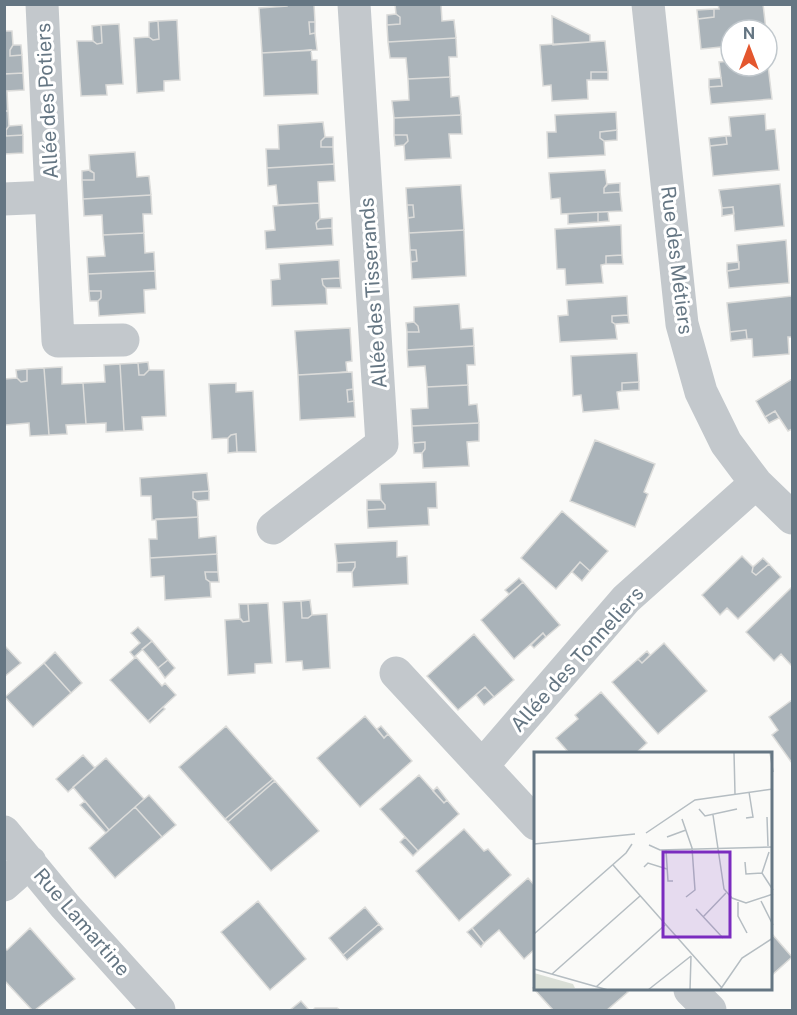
<svg xmlns="http://www.w3.org/2000/svg" width="797" height="1015" viewBox="0 0 797 1015" font-family="'Public Sans',sans-serif">
<style>
.building{fill:#aab3b9;stroke:#dcdcda;stroke-width:1.5}
.lines{fill:none;stroke-linecap:round;stroke-linejoin:round}
.street{stroke:#c3c8cc;stroke-width:33}
.labels{text-anchor:middle;dominant-baseline:central;stroke-width:6;stroke-linejoin:round;paint-order:stroke}
.street-label{font-size:20px;fill:#657683;stroke:#fff}
.inset-road{fill:none;stroke:#b5bdc2;stroke-width:1.5}
.view{fill:#7b2cbf;fill-opacity:0.15;stroke:#7b2cbf;stroke-width:3}
.inset-edge{fill:none;stroke:#657683;stroke-width:3}
</style>
<rect width="100%" height="100%" fill="#fafaf8"/>
<path class="building" d="M 287,4 L 314,4 L 315,22 L 309,22 L 310,34 L 315,33 L 317,50 L 262,53 L 259,8 L 287,6 Z
M 395,4 L 441,4 L 442,21 L 454,20 L 456,38 L 388,42 L 387,25 L 400,24 L 400,17 L 396,14 Z
M 718,4 L 763,4 L 766,30 L 731,30 L 731,46 L 701,49 L 698,19 L 714,17 L 714,9 L 719,9 Z
M 714,9 L 714,17 L 698,19 L 697,10 Z
M 396,14 L 400,17 L 400,24 L 387,25 L 387,15 Z
M 552,16 L 590,35 L 590,42 L 553,45 Z
M 177,20 L 180,80 L 164,81 L 164,91 L 137,93 L 134,38 L 149,37 L 153,40 L 159,39 L 158,21 Z
M 158,21 L 159,39 L 153,40 L 149,37 L 149,22 Z
M 309,22 L 315,22 L 315,33 L 310,34 Z
M 119,24 L 123,84 L 106,85 L 107,95 L 81,96 L 77,41 L 93,41 L 97,44 L 102,43 L 101,25 Z
M 101,25 L 102,43 L 97,44 L 93,41 L 92,26 Z
M 4,31 L 12,31 L 13,45 L 10,50 L 10,56 L 22,55 L 23,73 L 4,74 Z
M 456,38 L 457,57 L 449,57 L 450,77 L 408,79 L 406,58 L 390,58 L 388,42 Z
M 605,41 L 608,72 L 591,72 L 591,80 L 587,80 L 588,99 L 552,101 L 551,85 L 543,86 L 540,45 Z
M 13,45 L 21,45 L 22,55 L 10,56 L 10,50 Z
M 311,50 L 312,60 L 317,60 L 318,94 L 264,96 L 262,53 Z
M 767,57 L 772,99 L 711,104 L 709,87 L 722,86 L 719,62 L 731,61 L 731,66 L 767,66 Z
M 591,72 L 608,72 L 608,80 L 591,80 Z
M 23,73 L 24,90 L 7,91 L 8,111 L 4,111 L 4,74 Z
M 450,77 L 451,97 L 459,96 L 461,115 L 394,118 L 392,101 L 409,100 L 408,79 Z
M 721,78 L 722,86 L 709,87 L 709,79 Z
M 4,111 L 8,111 L 9,126 L 6,130 L 6,136 L 23,135 L 23,153 L 4,154 Z
M 616,112 L 617,130 L 600,132 L 600,138 L 604,141 L 605,155 L 548,158 L 547,132 L 556,132 L 555,115 Z
M 765,114 L 766,130 L 775,129 L 779,170 L 713,176 L 710,146 L 727,144 L 726,136 L 731,136 L 729,117 Z
M 461,115 L 462,134 L 449,134 L 451,158 L 405,160 L 404,145 L 408,141 L 407,135 L 394,135 L 394,118 Z
M 323,122 L 325,137 L 321,141 L 321,147 L 333,147 L 334,164 L 267,168 L 266,149 L 279,149 L 278,125 Z
M 22,125 L 23,135 L 6,136 L 6,130 L 9,126 Z
M 617,130 L 617,140 L 604,141 L 600,138 L 600,132 Z
M 394,135 L 407,135 L 408,141 L 404,145 L 395,146 Z
M 726,136 L 727,144 L 710,146 L 709,138 Z
M 325,137 L 333,137 L 333,147 L 321,147 L 321,141 Z
M 135,152 L 137,177 L 149,176 L 151,195 L 83,199 L 82,180 L 94,180 L 94,173 L 90,171 L 89,155 Z
M 334,164 L 335,181 L 318,182 L 319,203 L 278,205 L 276,185 L 268,186 L 267,168 Z
M 90,170 L 94,173 L 94,180 L 82,180 L 82,171 Z
M 605,170 L 607,185 L 604,188 L 604,193 L 620,192 L 622,211 L 561,214 L 560,198 L 551,199 L 549,173 Z
M 620,183 L 620,192 L 604,193 L 604,188 L 607,184 Z
M 780,184 L 784,226 L 735,231 L 733,207 L 722,208 L 719,190 Z
M 461,185 L 464,230 L 409,233 L 408,218 L 414,217 L 413,205 L 407,205 L 406,188 Z
M 151,195 L 152,214 L 143,214 L 144,233 L 103,235 L 102,215 L 84,216 L 83,199 Z
M 319,203 L 320,219 L 316,223 L 317,229 L 332,228 L 333,245 L 266,249 L 265,231 L 275,230 L 273,206 Z
M 407,205 L 413,205 L 414,217 L 408,218 Z
M 733,207 L 734,214 L 722,216 L 722,208 Z
M 598,212 L 598,222 L 568,224 L 568,214 Z
M 598,212 L 608,212 L 609,221 L 598,222 Z
M 332,218 L 332,228 L 317,229 L 316,223 L 320,219 Z
M 621,225 L 622,255 L 606,256 L 606,264 L 601,265 L 603,283 L 566,285 L 565,269 L 557,269 L 555,229 Z
M 464,230 L 466,276 L 412,279 L 411,262 L 417,261 L 416,250 L 410,250 L 409,233 Z
M 144,233 L 145,253 L 154,252 L 155,271 L 88,274 L 87,257 L 105,256 L 103,235 Z
M 786,240 L 789,283 L 729,288 L 727,271 L 739,269 L 737,245 Z
M 410,250 L 416,250 L 417,261 L 411,262 Z
M 622,255 L 623,264 L 606,264 L 606,256 Z
M 339,260 L 340,278 L 322,279 L 323,285 L 326,288 L 327,304 L 272,306 L 271,280 L 280,279 L 279,264 Z
M 739,262 L 739,269 L 727,271 L 727,263 Z
M 155,271 L 156,289 L 144,290 L 145,313 L 99,316 L 98,301 L 101,298 L 101,291 L 89,291 L 88,274 Z
M 340,278 L 341,288 L 326,288 L 323,285 L 322,279 Z
M 89,291 L 101,291 L 101,298 L 98,301 L 90,301 Z
M 627,296 L 628,315 L 612,316 L 612,322 L 615,324 L 617,339 L 560,342 L 558,316 L 568,315 L 567,300 Z
M 792,296 L 792,337 L 788,337 L 789,354 L 753,357 L 752,339 L 747,339 L 746,330 L 730,332 L 727,303 Z
M 459,304 L 461,329 L 473,328 L 474,346 L 407,350 L 407,332 L 419,332 L 418,326 L 414,322 L 414,307 Z
M 628,315 L 629,323 L 615,324 L 612,322 L 612,316 Z
M 414,322 L 418,326 L 419,332 L 407,332 L 406,323 Z
M 350,328 L 352,361 L 346,362 L 347,372 L 298,375 L 295,331 Z
M 746,330 L 747,339 L 731,341 L 730,332 Z
M 474,346 L 475,365 L 467,365 L 468,385 L 427,387 L 425,366 L 408,367 L 407,350 Z
M 637,353 L 639,382 L 622,383 L 622,391 L 617,392 L 619,409 L 583,412 L 581,395 L 573,396 L 571,356 Z
M 148,362 L 149,370 L 144,375 L 139,375 L 138,363 Z
M 138,363 L 139,375 L 144,375 L 149,370 L 164,370 L 166,416 L 142,417 L 143,430 L 124,431 L 120,364 Z
M 120,364 L 124,431 L 106,432 L 106,423 L 86,424 L 83,383 L 105,382 L 104,365 Z
M 62,367 L 62,384 L 83,383 L 86,424 L 66,425 L 67,434 L 49,435 L 44,368 Z
M 44,368 L 49,435 L 30,436 L 29,423 L 5,425 L 4,379 L 17,378 L 21,382 L 27,381 L 27,369 Z
M 27,369 L 27,381 L 21,382 L 17,378 L 16,370 Z
M 352,372 L 353,389 L 347,390 L 348,402 L 354,401 L 355,417 L 300,420 L 298,375 Z
M 792,379 L 792,429 L 788,431 L 775,411 L 765,417 L 756,401 Z
M 639,382 L 639,390 L 622,391 L 622,383 Z
M 236,383 L 236,392 L 253,391 L 256,452 L 237,452 L 236,434 L 231,435 L 228,438 L 212,439 L 209,384 Z
M 468,385 L 469,405 L 477,404 L 479,423 L 412,426 L 411,409 L 428,408 L 427,387 Z
M 353,389 L 354,401 L 348,402 L 347,390 Z
M 775,411 L 779,418 L 769,423 L 765,417 Z
M 479,423 L 479,441 L 467,442 L 469,466 L 423,468 L 422,453 L 425,449 L 425,442 L 413,443 L 412,426 Z
M 236,434 L 237,452 L 228,453 L 228,438 L 231,435 Z
M 595,440 L 655,464 L 644,492 L 648,494 L 635,527 L 570,501 Z
M 425,442 L 425,449 L 422,453 L 414,453 L 413,443 Z
M 207,473 L 209,491 L 193,492 L 193,498 L 197,501 L 198,517 L 152,520 L 151,496 L 141,496 L 140,478 Z
M 436,482 L 437,508 L 428,508 L 429,525 L 368,528 L 367,510 L 385,509 L 385,505 L 381,500 L 380,484 Z
M 209,491 L 209,500 L 197,501 L 193,498 L 193,492 Z
M 367,500 L 381,500 L 385,505 L 385,509 L 367,510 Z
M 562,511 L 608,551 L 590,571 L 580,562 L 556,589 L 521,558 Z
M 198,517 L 199,538 L 216,536 L 217,554 L 150,558 L 149,539 L 157,539 L 156,519 Z
M 397,541 L 397,557 L 407,556 L 408,584 L 353,587 L 352,572 L 355,567 L 355,562 L 337,563 L 335,544 Z
M 217,554 L 218,572 L 205,572 L 206,579 L 210,582 L 211,597 L 165,600 L 164,576 L 151,577 L 150,558 Z
M 742,556 L 753,567 L 752,572 L 756,575 L 769,564 L 781,577 L 738,619 L 727,608 L 720,615 L 702,595 Z
M 763,558 L 769,564 L 756,575 L 752,572 L 753,567 Z
M 355,562 L 355,567 L 352,572 L 337,572 L 337,563 Z
M 580,562 L 590,571 L 582,581 L 572,572 Z
M 205,572 L 218,572 L 219,582 L 210,582 L 206,579 Z
M 519,578 L 523,582 L 509,594 L 505,590 Z
M 523,582 L 560,625 L 546,637 L 543,633 L 514,659 L 481,620 Z
M 792,587 L 792,666 L 781,654 L 774,661 L 746,632 Z
M 310,600 L 312,615 L 308,618 L 302,618 L 301,601 Z
M 301,601 L 302,618 L 308,618 L 312,615 L 327,614 L 330,668 L 303,670 L 302,661 L 286,662 L 283,602 Z
M 268,603 L 272,663 L 255,664 L 255,673 L 228,675 L 225,620 L 241,619 L 243,622 L 249,621 L 248,604 Z
M 239,604 L 248,604 L 249,621 L 243,622 L 240,619 Z
M 138,627 L 152,641 L 134,657 L 130,652 L 140,643 L 131,633 Z
M 543,633 L 546,637 L 534,648 L 531,645 Z
M 474,634 L 514,680 L 494,697 L 485,687 L 458,710 L 427,676 Z
M 152,641 L 168,660 L 158,668 L 142,649 Z
M 664,643 L 707,691 L 658,734 L 612,682 L 638,659 L 642,663 Z
M 4,645 L 21,663 L 4,677 Z
M 647,651 L 650,655 L 642,663 L 638,659 Z
M 55,652 L 82,683 L 71,693 L 44,663 Z
M 136,657 L 162,686 L 165,683 L 176,695 L 148,721 L 110,680 Z
M 168,660 L 175,668 L 165,678 L 158,668 Z
M 44,663 L 71,693 L 33,727 L 5,697 Z
M 485,687 L 494,697 L 484,705 L 476,695 Z
M 601,692 L 647,743 L 635,754 L 570,754 L 556,738 L 578,719 L 575,715 Z
M 792,700 L 792,763 L 772,735 L 778,730 L 769,717 Z
M 163,707 L 165,709 L 150,723 L 148,721 Z
M 365,716 L 384,738 L 388,734 L 412,761 L 360,807 L 317,758 Z
M 226,726 L 273,779 L 225,819 L 179,767 Z
M 381,726 L 388,734 L 384,738 L 377,729 Z
M 83,755 L 95,768 L 68,792 L 56,779 Z
M 106,758 L 144,799 L 109,830 L 73,787 Z
M 419,775 L 444,803 L 447,800 L 459,814 L 418,851 L 380,809 Z
M 273,779 L 275,781 L 228,822 L 225,819 Z
M 275,781 L 319,831 L 271,871 L 228,822 Z
M 437,787 L 447,800 L 444,803 L 433,791 Z
M 149,795 L 176,825 L 162,837 L 135,807 Z
M 85,801 L 109,830 L 106,833 L 80,805 Z
M 135,807 L 162,837 L 115,878 L 89,848 Z
M 464,829 L 484,851 L 488,849 L 511,875 L 459,921 L 416,871 Z
M 405,837 L 418,851 L 413,856 L 400,842 Z
M 528,878 L 536,887 L 536,948 L 524,959 L 499,930 L 484,943 L 472,928 Z
M 258,901 L 306,959 L 270,990 L 221,932 Z
M 365,907 L 379,924 L 343,955 L 329,938 Z
M 379,924 L 383,929 L 347,960 L 343,955 Z
M 30,928 L 75,979 L 35,1010 L 32,1010 L 4,980 L 4,947 L 7,950 Z
M 472,928 L 484,943 L 481,947 L 467,932 Z
M 772,934 L 792,957 L 772,975 Z
M 536,986 L 536,990 L 626,990 L 628,992 L 607,1010 L 553,1010 L 533,988 Z
M 301,1001 L 309,1010 L 290,1010 Z
M 315,1008 L 337,1008 L 340,1010 L 313,1010 Z"/>
<g class="lines">
<path class="street" d="M 42,4 L 58,341 L 123,340
M 648,4 L 682,324 L 701,392 L 726,443 L 756,483 L 792,518
M 4,199 L 51,197
M 273,528 L 382,444 L 354,4
M 396,673 L 536,824
M 482,766 L 626,599 L 756,483
M 4,832 L 65,906 L 159,1010
M 4,885 L 30,862
M 690,990 L 710,1010"/>
</g>
<g class="labels">
<g class="street-label">
<text transform="translate(47 101) rotate(-93)">Allée des Potiers</text>
<text transform="translate(677 260) rotate(83)">Rue des Métiers</text>
<text transform="translate(373 293) rotate(-94)">Allée des Tisserands</text>
<text transform="translate(577 659) rotate(-48)">Allée des Tonneliers</text>
<text transform="translate(82 922) rotate(49)">Rue Lamartine</text>
</g>
</g>
<g transform="translate(534 752)">
<rect width="238" height="238" fill="#fafaf8"/>
<path d="M 0,221 L 39,232 L 41,236 L 0,238 Z" fill="#dadfd7"/>
<path class="inset-road" d="M 200,0 L 201,42M 236,0 L 239,20M 165,57 L 171,64 L 203,57M 179,63 L 190,137 L 198,146 L 212,151 L 239,142M 233,65 L 234,94M 212,66 L 219,65 L 215,40M 148,67 L 158,96 L 161,138 L 152,145M 112,81 L 161,48 L 239,37M 133,85 L 152,78M 0,92 L 101,82M 115,93 L 126,98 L 239,95M 132,98 L 134,129 L 139,129M 211,110 L 212,122 L 228,121 L 239,138M 79,113 L 188,236M 110,115 L 114,111 L 133,117M 228,121 L 235,100M 227,149 L 239,173M 204,150 L 204,164 L 213,181M 162,157 L 189,186M 169,165 L 192,141M 0,182 L 92,101 L 98,92M 0,217 L 74,238M 18,222 L 106,144M 62,235 L 131,173M 114,238 L 157,204M 156,238 L 157,204M 186,238 L 208,206 L 239,186"/>
<path class="view" d="M 129,100 L 196,100 L 196,185 L 129,185 Z"/>
<rect width="238" height="238" class="inset-edge"/>
</g>
<rect width="797" height="1015" fill="none" stroke="#657683" stroke-width="12"/>
<g transform="translate(749 48)"><circle r="28" fill="#ffffff" stroke="#c1c8cd" stroke-width="1.5"/>
<path d="M0-4.5L10 22L0 15L-10 22Z" fill="#e4572e"/>
<text y="-9" font-size="16" font-weight="bold" text-anchor="middle" fill="#657683">N</text>
</g>
</svg>
